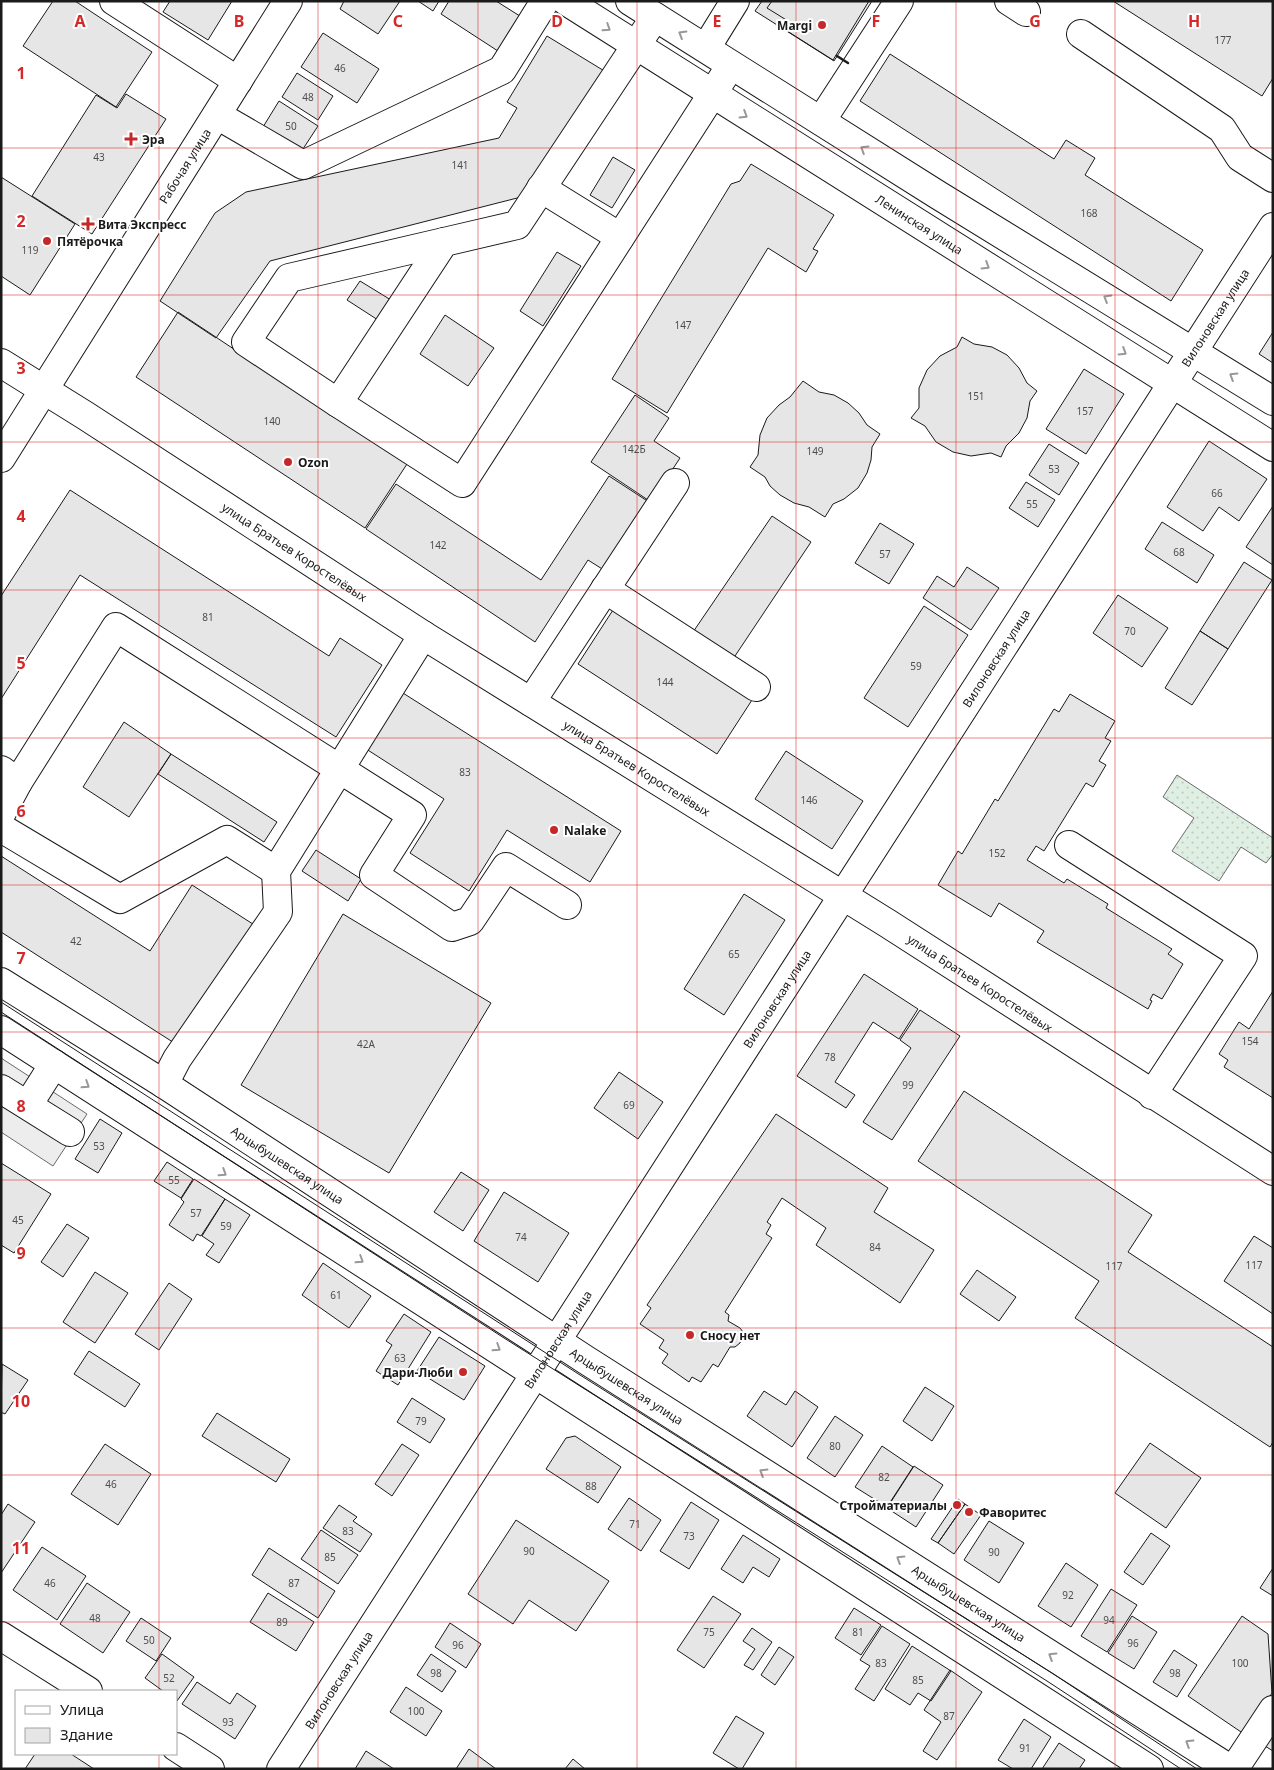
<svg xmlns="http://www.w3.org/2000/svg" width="1274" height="1770" viewBox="0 0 1274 1770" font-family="'Noto Sans',sans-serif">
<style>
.grass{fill:url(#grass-dots);stroke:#6a6a6a}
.parking{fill:#ededed;stroke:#6a6a6a}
.building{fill:#e6e6e6;stroke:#1a1a1a}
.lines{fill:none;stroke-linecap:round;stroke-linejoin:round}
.minor-casing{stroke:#1a1a1a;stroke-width:30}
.major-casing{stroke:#1a1a1a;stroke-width:30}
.minor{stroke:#fff;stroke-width:28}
.major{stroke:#fff;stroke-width:28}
.tram{stroke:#1a1a1a;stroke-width:1}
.wall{stroke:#1a1a1a;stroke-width:2.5}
.oneway{stroke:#989898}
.grid{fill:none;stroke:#d62828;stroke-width:1;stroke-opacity:0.55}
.poi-dot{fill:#c62828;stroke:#fff;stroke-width:2}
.labels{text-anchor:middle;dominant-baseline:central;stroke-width:4;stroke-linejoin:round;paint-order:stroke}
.number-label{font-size:10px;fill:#4d4d4d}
.poi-label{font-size:12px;font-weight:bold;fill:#1a1a1a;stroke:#fff;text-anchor:start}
.street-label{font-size:12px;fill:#1a1a1a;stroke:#fff}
.grid-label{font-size:16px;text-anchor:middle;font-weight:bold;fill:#d62828;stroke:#fff;stroke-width:4;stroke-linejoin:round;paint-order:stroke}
</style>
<defs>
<pattern id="grass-dots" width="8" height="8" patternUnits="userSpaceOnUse" patternTransform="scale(1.25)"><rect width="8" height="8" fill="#e0efe3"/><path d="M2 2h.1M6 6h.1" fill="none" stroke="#c0ccc2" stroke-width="1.8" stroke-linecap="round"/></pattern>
</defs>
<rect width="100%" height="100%" fill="#fff"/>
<path class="grass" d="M 1177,775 L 1273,838 L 1273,854 L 1266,863 L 1241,847 L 1219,881 L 1172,851 L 1194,818 L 1163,797 Z"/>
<path class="parking" d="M 1,1058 L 87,1114 L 53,1166 L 1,1132 Z"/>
<path class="building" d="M 53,1 L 75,1 L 152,52 L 116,107 L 23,46 Z
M 170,1 L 232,1 L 208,40 L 163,12 Z
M 344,1 L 400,1 L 378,34 L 340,9 Z
M 418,1 L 439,1 L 433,11 Z
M 449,1 L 496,1 L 523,18 L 501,53 L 441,14 Z
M 762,1 L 872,1 L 834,61 L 755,11 Z
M 772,1 L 869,1 L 833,60 L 784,29 L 788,21 L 767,8 Z
M 1113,1 L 1273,1 L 1273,78 L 1262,96 Z
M 323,33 L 379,69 L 357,103 L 301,67 Z
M 547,36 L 606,72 L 529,195 L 270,261 L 216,338 L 160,301 L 215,213 L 246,192 L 499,138 L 517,108 L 507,102 Z
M 890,54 L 1054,159 L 1066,140 L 1095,158 L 1085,175 L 1203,250 L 1171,301 L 860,101 Z
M 297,73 L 333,96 L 318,120 L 282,97 Z
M 126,94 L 166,119 L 92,234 L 32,196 L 96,95 L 117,108 Z
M 279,101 L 318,126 L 301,152 L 263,127 Z
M 613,157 L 635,170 L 612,208 L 590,195 Z
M 751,164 L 834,215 L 813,249 L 818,251 L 806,272 L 768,248 L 667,413 L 612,379 L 731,184 L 740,181 Z
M 1,177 L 75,224 L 30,295 L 1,276 Z
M 557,252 L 581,266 L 543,326 L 520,311 Z
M 360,281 L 391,300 L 378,320 L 347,300 Z
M 178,312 L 407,464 L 365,528 L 136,377 Z
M 445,315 L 494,348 L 468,386 L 420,354 Z
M 1273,332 L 1273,363 L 1259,354 Z
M 962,337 L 974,344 L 992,347 L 1007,355 L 1019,368 L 1027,383 L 1037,391 L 1030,401 L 1027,418 L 1019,433 L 1006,446 L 1001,457 L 991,453 L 971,456 L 953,452 L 936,442 L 925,426 L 911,418 L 919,408 L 919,388 L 927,370 L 940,356 L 957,347 Z
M 1084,369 L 1124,394 L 1086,454 L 1046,429 Z
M 803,381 L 819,392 L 834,395 L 848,403 L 859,413 L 867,425 L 880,434 L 872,447 L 871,460 L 867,473 L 858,488 L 844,499 L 833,504 L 825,517 L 809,507 L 794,503 L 780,495 L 770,486 L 765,477 L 750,467 L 758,455 L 760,435 L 767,418 L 779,405 L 790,397 Z
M 635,395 L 669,418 L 654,441 L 680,458 L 651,502 L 591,462 Z
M 1209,441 L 1267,479 L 1239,521 L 1219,507 L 1203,531 L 1167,507 Z
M 1049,444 L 1079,463 L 1059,495 L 1029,475 Z
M 609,476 L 652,504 L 607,572 L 588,560 L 535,642 L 366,529 L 396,484 L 541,580 Z
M 1026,482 L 1055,500 L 1038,527 L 1009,508 Z
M 70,490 L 329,656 L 340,638 L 382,665 L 336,737 L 80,575 L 1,699 L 1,596 Z
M 1273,506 L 1273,565 L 1246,547 Z
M 772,516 L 811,542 L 731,662 L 691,635 Z
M 1162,522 L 1214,555 L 1197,583 L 1145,549 Z
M 880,523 L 914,544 L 889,584 L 855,563 Z
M 1244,562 L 1272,580 L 1228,649 L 1200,631 Z
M 967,567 L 999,588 L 971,630 L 923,598 L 937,576 L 954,587 Z
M 1118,595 L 1168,628 L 1142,667 L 1093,633 Z
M 924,606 L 968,635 L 908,727 L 864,698 Z
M 613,610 L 752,700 L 717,754 L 578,664 Z
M 1200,631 L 1228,649 L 1192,705 L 1165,688 Z
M 395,688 L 621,831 L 590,882 L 507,830 L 469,891 L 410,853 L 444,799 L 360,745 Z
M 1070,694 L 1115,721 L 1105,738 L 1111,741 L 1099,761 L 1106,765 L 1093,787 L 1086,783 L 1044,851 L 1036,846 L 1027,860 L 1064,883 L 1067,879 L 1108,904 L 1106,908 L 1172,949 L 1168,954 L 1183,964 L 1162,999 L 1153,994 L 1150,1000 L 1152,1001 L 1148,1009 L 1037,942 L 1044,931 L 999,903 L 991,917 L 938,885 L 958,851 L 962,854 L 995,799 L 998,801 L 1054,709 L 1059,712 Z
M 124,722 L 171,754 L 129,817 L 83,787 Z
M 786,751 L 863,801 L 832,849 L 755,799 Z
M 171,754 L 277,822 L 264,842 L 158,774 Z
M 316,850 L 361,879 L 348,901 L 302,871 Z
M 1,856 L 150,951 L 192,885 L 256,926 L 179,1046 L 1,932 Z
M 744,894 L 785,920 L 724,1015 L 684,989 Z
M 343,914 L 491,1003 L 389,1173 L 241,1085 Z
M 864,974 L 918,1009 L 899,1039 L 873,1022 L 835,1082 L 855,1095 L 846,1108 L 797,1076 Z
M 1273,991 L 1273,1098 L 1224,1067 L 1228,1060 L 1219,1054 L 1239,1022 L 1249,1029 Z
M 920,1010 L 960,1036 L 892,1140 L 863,1122 L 911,1048 L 900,1040 Z
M 619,1072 L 663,1102 L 638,1139 L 594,1108 Z
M 964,1091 L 1152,1215 L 1128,1252 L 1273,1347 L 1273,1442 L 1270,1447 L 1075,1318 L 1099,1281 L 918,1161 Z
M 776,1114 L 888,1188 L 874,1212 L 934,1250 L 900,1303 L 816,1245 L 826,1228 L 782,1198 L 767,1222 L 771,1225 L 766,1234 L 772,1238 L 725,1312 L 729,1315 L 728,1321 L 740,1328 L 743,1332 L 740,1343 L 735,1347 L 730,1347 L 718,1367 L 713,1364 L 701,1382 L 692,1377 L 689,1382 L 662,1363 L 668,1354 L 659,1348 L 664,1340 L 640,1324 L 651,1308 L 647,1305 Z
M 100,1119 L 122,1133 L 98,1173 L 75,1159 Z
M 167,1162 L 193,1179 L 181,1198 L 154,1181 Z
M 1,1163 L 51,1194 L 14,1253 L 1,1245 Z
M 461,1172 L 489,1190 L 463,1231 L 434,1212 Z
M 194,1179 L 225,1199 L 201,1236 L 197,1234 L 193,1241 L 169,1225 L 184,1202 L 181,1199 Z
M 504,1192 L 569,1233 L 538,1282 L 474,1241 Z
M 225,1199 L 250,1215 L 219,1263 L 206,1255 L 214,1244 L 202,1236 Z
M 67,1224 L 89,1238 L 63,1277 L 41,1262 Z
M 1254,1236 L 1273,1248 L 1273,1314 L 1224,1281 Z
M 323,1263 L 371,1296 L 349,1328 L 302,1295 Z
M 977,1270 L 1016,1297 L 999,1321 L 960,1294 Z
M 95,1272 L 128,1293 L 95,1343 L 63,1322 Z
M 169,1283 L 192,1299 L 159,1350 L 135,1334 Z
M 404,1314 L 431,1332 L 398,1385 L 376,1371 L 392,1345 L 386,1341 Z
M 439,1337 L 485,1366 L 464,1400 L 417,1371 Z
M 89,1351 L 140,1384 L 125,1407 L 74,1374 Z
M 2,1364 L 28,1380 L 5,1414 L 1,1412 Z
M 925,1387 L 954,1406 L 932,1441 L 903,1421 Z
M 764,1391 L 786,1405 L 795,1391 L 818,1407 L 792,1447 L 747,1416 Z
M 412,1398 L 445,1419 L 430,1443 L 397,1422 Z
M 217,1413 L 290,1459 L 276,1482 L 202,1436 Z
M 835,1416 L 863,1435 L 835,1477 L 807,1458 Z
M 575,1436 L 621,1467 L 598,1503 L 546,1469 L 566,1438 Z
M 1150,1443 L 1201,1478 L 1166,1528 L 1115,1493 Z
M 105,1444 L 151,1474 L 118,1525 L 71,1494 Z
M 402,1444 L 419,1455 L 392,1496 L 375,1484 Z
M 882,1446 L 913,1467 L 887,1507 L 855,1487 Z
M 914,1466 L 943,1485 L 916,1527 L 887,1508 Z
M 629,1498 L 661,1520 L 641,1551 L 608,1529 Z
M 958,1499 L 965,1504 L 938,1543 L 931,1539 Z
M 691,1502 L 719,1520 L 689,1569 L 660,1551 Z
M 8,1504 L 35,1522 L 1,1573 L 1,1515 Z
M 965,1504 L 981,1515 L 954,1554 L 938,1543 Z
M 339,1505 L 357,1517 L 353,1521 L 372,1534 L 360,1552 L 323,1528 Z
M 516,1520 L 609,1581 L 576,1631 L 529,1600 L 513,1624 L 468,1594 Z
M 989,1521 L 1024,1543 L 999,1583 L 964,1560 Z
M 321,1530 L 358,1555 L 338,1584 L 301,1559 Z
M 1151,1533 L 1170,1546 L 1143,1585 L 1124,1572 Z
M 743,1535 L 780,1559 L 769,1577 L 753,1567 L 743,1583 L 721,1569 Z
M 42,1547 L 86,1576 L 57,1620 L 13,1590 Z
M 269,1548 L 335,1591 L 318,1618 L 252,1575 Z
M 1066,1563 L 1098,1585 L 1071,1627 L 1038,1606 Z
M 1273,1568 L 1273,1596 L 1260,1588 Z
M 87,1583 L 130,1612 L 103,1653 L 60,1624 Z
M 1111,1589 L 1137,1605 L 1107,1652 L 1081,1636 Z
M 268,1593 L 314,1622 L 296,1651 L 250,1622 Z
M 713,1596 L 741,1614 L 704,1668 L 677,1650 Z
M 854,1608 L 881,1625 L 861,1655 L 835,1638 Z
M 1132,1616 L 1157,1632 L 1134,1669 L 1108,1653 Z
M 1242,1616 L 1268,1634 L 1272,1693 L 1244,1734 L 1188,1696 Z
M 141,1618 L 171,1638 L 156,1661 L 126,1641 Z
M 450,1623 L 481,1644 L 466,1668 L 435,1647 Z
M 882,1626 L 910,1644 L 874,1701 L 855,1689 L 870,1666 L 860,1660 Z
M 752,1628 L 772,1642 L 753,1670 L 744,1665 L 755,1649 L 743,1641 Z
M 912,1646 L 951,1671 L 931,1701 L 918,1693 L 910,1705 L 885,1689 Z
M 779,1647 L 794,1657 L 775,1685 L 761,1675 Z
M 1174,1650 L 1197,1665 L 1177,1697 L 1153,1682 Z
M 162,1654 L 194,1677 L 177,1701 L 176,1691 L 163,1691 L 145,1678 Z
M 431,1654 L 456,1671 L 442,1692 L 417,1675 Z
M 950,1670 L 982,1692 L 937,1760 L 923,1751 L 941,1722 L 924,1710 Z
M 197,1682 L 230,1704 L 237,1693 L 256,1706 L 235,1739 L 182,1704 Z
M 406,1687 L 442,1711 L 426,1736 L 390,1712 Z
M 736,1716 L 764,1733 L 742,1769 L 739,1769 L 713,1753 Z
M 1024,1719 L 1051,1737 L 1031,1769 L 1013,1769 L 998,1760 Z
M 1273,1724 L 1273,1751 L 1260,1743 Z
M 1059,1743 L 1085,1760 L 1079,1769 L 1042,1769 Z
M 469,1749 L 496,1769 L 456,1769 Z
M 366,1751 L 394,1769 L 355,1769 Z
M 35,1754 L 71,1754 L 94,1769 L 25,1769 Z
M 573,1759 L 585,1769 L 565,1769 Z"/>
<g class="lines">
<g class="minor-casing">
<g id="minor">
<path d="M 114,1 L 238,81"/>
<path id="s1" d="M 566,1 L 1273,447"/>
<path d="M 630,1 L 938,195 L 1273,401"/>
<path d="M 1009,1 L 1026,12"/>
<path d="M 655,17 L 517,225 L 444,242 L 338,403 L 462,483 L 731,65"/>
<path d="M 1081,34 L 1222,129 L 1240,157 L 1273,178"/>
<path d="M 706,48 L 735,1"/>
<path d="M 217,115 L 303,165 L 502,70 L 545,1"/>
<path d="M 821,121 L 899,1"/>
<path d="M 541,188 L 620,237"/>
<path id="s2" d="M 1,363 L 86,416 L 423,635 L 887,923 L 1273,1171"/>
<path d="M 338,403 L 246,342 L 289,278 L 444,242"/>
<path id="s3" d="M 1,458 L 288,1"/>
<path d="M 605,589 L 756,687"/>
<path d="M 531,702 L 675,483"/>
<path d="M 1,770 L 18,782 L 116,627 L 412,815 L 374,875 L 452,927 L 470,921 L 506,867 L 567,905"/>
<path d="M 1,814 L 18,782"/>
<path d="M 1,828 L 120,899 L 227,840 L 276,871"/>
<path d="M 1069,845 L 1243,956 L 1152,1095"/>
<path d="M 164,1084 L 177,1059 L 278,912 L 276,871 L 423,635"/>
<path d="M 1,1089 L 70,1132"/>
<path d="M 28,1105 L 54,1064"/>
<path d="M 1,1636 L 88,1691"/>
<path d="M 176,1747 L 210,1769"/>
<path d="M 1234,1769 L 1273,1710"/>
</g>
</g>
<g class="major-casing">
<g id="major">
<path id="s4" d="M 1,982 L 164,1084 L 586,1360 L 1230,1769"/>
<path d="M 1,1030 L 1149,1769"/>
<path id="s5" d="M 281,1769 L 1273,227"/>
</g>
</g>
<use href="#minor" class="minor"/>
<use href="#major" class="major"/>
<path class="tram" d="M 1,1002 L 580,1375 L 1052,1673 L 1197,1769
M 1,1012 L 504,1338 L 1047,1681 L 1181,1769"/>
<path class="wall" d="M 837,56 L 848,63"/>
</g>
<defs><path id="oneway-chevron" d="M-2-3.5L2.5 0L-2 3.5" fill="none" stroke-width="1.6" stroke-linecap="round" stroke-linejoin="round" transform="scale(1.25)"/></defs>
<g class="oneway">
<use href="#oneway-chevron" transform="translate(607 28) rotate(33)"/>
<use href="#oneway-chevron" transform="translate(682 34) rotate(-149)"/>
<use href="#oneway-chevron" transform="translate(744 115) rotate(32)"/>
<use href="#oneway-chevron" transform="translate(864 149) rotate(-148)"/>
<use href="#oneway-chevron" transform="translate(986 266) rotate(32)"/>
<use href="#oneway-chevron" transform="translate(1107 298) rotate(-149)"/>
<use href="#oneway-chevron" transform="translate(1123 352) rotate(32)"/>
<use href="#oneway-chevron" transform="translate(1233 376) rotate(-148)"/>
<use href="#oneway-chevron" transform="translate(86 1085) rotate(33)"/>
<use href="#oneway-chevron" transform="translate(223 1173) rotate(33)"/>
<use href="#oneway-chevron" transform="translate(360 1260) rotate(33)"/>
<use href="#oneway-chevron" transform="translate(497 1348) rotate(33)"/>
<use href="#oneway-chevron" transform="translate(763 1472) rotate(-148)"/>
<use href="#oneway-chevron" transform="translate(900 1559) rotate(-148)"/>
<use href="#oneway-chevron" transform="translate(1052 1656) rotate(-148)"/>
<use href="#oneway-chevron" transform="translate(1189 1743) rotate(-148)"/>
</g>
<path class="grid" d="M 159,1 L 159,1691M 318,1 L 318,1769M 478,1 L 478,1769M 637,1 L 637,1769M 796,1 L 796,1769M 956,1 L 956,1769M 1115,1 L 1115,1769M 1,148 L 1273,148M 1,295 L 1273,295M 1,442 L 1273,442M 1,590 L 1273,590M 1,738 L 1273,738M 1,885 L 1273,885M 1,1032 L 1273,1032M 1,1180 L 1273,1180M 1,1328 L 1273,1328M 1,1475 L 1273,1475M 1,1622 L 1273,1622M 159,1754 L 159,1769"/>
<g class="poi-dot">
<circle cx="822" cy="25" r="5"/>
<path d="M128.5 131.5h5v5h5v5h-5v5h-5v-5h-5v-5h5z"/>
<path d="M85.5 216.5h5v5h5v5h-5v5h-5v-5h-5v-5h5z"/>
<circle cx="47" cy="241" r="5"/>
<circle cx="288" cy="462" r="5"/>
<circle cx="554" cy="830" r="5"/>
<circle cx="690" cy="1335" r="5"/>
<circle cx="463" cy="1372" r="5"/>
<circle cx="957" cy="1505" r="5"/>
<circle cx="969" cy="1512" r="5"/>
</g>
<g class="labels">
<g class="number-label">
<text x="1223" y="40">177</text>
<text x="340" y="68">46</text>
<text x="308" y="97">48</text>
<text x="291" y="126">50</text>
<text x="99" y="157">43</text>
<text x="460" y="165">141</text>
<text x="1089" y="213">168</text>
<text x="30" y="250">119</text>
<text x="683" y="325">147</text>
<text x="976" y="396">151</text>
<text x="1085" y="411">157</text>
<text x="272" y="421">140</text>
<text x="634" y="449">142Б</text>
<text x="815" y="451">149</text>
<text x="1054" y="469">53</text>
<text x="1217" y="493">66</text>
<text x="1032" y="504">55</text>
<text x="438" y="545">142</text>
<text x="1179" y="552">68</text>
<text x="885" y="554">57</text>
<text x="208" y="617">81</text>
<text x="1130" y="631">70</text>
<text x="916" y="666">59</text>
<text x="665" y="682">144</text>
<text x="465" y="772">83</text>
<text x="809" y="800">146</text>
<text x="997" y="853">152</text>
<text x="76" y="941">42</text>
<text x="734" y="954">65</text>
<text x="1250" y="1041">154</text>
<text x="366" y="1044">42А</text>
<text x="830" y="1057">78</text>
<text x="908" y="1085">99</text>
<text x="629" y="1105">69</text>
<text x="99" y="1146">53</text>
<text x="174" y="1180">55</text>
<text x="196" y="1213">57</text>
<text x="18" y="1220">45</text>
<text x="226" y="1226">59</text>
<text x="521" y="1237">74</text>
<text x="875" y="1247">84</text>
<text x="1254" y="1265">117</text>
<text x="1114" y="1266">117</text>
<text x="336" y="1295">61</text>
<text x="400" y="1358">63</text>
<text x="421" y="1421">79</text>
<text x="835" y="1446">80</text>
<text x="884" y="1477">82</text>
<text x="111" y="1484">46</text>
<text x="591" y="1486">88</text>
<text x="635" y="1524">71</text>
<text x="348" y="1531">83</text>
<text x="689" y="1536">73</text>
<text x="529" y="1551">90</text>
<text x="994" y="1552">90</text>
<text x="330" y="1557">85</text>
<text x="50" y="1583">46</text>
<text x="294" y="1583">87</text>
<text x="1068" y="1595">92</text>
<text x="95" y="1618">48</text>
<text x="1109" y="1620">94</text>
<text x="282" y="1622">89</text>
<text x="709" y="1632">75</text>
<text x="858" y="1632">81</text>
<text x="149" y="1640">50</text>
<text x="1133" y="1643">96</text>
<text x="458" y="1645">96</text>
<text x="881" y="1663">83</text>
<text x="1240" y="1663">100</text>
<text x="436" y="1673">98</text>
<text x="1175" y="1673">98</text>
<text x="169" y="1678">52</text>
<text x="918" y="1680">85</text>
<text x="416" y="1711">100</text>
<text x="949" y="1716">87</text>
<text x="228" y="1722">93</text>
<text x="1025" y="1748">91</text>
</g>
<g class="poi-label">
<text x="812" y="25" text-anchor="end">Margi</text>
<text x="142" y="139">Эра</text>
<text x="98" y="224">Вита Экспресс</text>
<text x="57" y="241">Пятёрочка</text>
<text x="298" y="462">Ozon</text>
<text x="564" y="830">Nalake</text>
<text x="700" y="1335">Сносу нет</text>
<text x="453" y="1372" text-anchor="end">Дари-Люби</text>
<text x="947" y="1505" text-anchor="end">Стройматериалы</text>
<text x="979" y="1512">Фаворитес</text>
</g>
<g class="street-label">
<text stroke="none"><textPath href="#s3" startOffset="345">Рабочая улица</textPath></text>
<text stroke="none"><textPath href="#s1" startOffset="418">Ленинская улица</textPath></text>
<text stroke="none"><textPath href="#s5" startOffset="1726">Вилоновская улица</textPath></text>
<text stroke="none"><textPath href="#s2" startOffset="349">улица Братьев Коростелёвых</textPath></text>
<text stroke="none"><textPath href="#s5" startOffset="1321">Вилоновская улица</textPath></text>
<text stroke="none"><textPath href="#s2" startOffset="754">улица Братьев Коростелёвых</textPath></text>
<text stroke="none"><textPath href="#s2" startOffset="1159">улица Братьев Коростелёвых</textPath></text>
<text stroke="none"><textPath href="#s5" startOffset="916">Вилоновская улица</textPath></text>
<text stroke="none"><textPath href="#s4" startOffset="340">Арцыбушевская улица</textPath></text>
<text stroke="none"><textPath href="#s5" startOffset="511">Вилоновская улица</textPath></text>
<text stroke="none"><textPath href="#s4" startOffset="745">Арцыбушевская улица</textPath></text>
<text stroke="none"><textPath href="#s4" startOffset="1150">Арцыбушевская улица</textPath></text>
<text stroke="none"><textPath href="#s5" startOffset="106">Вилоновская улица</textPath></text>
</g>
</g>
<g class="grid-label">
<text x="80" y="27">A</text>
<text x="239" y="27">B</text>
<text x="398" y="27">C</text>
<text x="557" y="27">D</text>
<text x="717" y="27">E</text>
<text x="876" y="27">F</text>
<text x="1035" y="27">G</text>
<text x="1194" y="27">H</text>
<text x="21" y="79">1</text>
<text x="21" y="227">2</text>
<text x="21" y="374">3</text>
<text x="21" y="522">4</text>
<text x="21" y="669">5</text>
<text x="21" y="817">6</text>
<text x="21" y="964">7</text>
<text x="21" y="1112">8</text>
<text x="21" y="1259">9</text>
<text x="21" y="1407">10</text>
<text x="21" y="1554">11</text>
</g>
<rect width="1274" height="1770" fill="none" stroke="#1a1a1a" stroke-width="5"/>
<rect x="15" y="1690" width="162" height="65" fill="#ffffff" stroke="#a3a3a3"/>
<rect x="25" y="1706" width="25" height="8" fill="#ffffff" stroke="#a3a3a3"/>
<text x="60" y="1715" font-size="15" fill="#1a1a1a">Улица</text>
<rect x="25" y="1728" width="25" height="15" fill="#e6e6e6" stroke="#a3a3a3"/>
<text x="60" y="1740" font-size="15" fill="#1a1a1a">Здание</text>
</svg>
